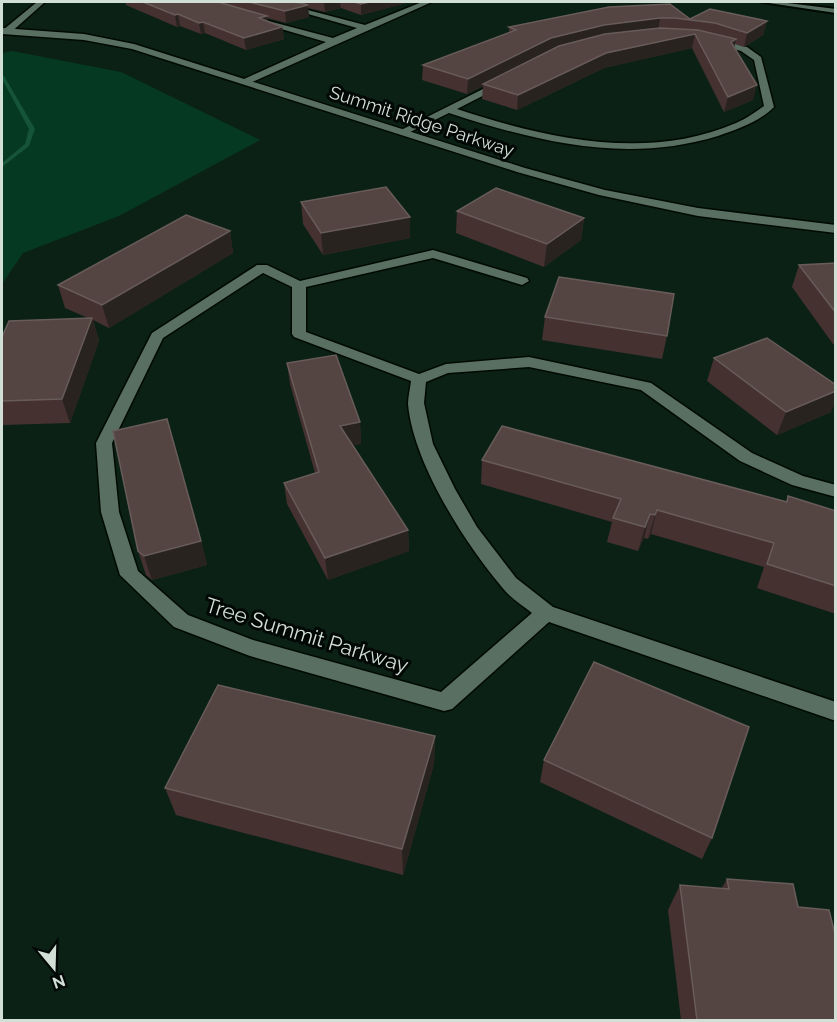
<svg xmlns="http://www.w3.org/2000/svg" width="837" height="1022" viewBox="0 0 837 1022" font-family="Raleway,sans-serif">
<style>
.green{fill:#053922}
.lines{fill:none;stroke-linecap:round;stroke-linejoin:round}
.stream{fill:#165437;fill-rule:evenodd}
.lane-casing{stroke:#000a03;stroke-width:4}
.street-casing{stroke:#000a03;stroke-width:3}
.secondary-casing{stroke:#000a03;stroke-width:3}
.lane{fill:#586f61;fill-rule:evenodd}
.street{fill:#586f61;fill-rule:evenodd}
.secondary{fill:#586f61;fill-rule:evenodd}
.wall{fill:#453130}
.shaded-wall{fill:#28231e}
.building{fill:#544442;stroke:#685c59;stroke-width:1.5}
.labels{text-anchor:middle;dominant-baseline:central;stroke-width:6;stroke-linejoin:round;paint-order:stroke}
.far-street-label{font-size:18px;fill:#d2dfd7;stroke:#020805}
.street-label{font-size:21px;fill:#d2dfd7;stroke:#020805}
</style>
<rect width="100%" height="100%" fill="#0c2116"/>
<path class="green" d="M 12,51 L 121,72 L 260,140 L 119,216 L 23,253 L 2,284 L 2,53 Z"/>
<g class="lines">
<path class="stream" d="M 2,75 L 4,76 L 35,129 L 29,146 L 2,167 L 2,163 L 25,144 L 29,129 L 2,79 Z"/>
<g class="lane-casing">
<path id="lane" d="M 762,2 L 779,2 L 836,9 L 836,13 Z"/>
</g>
<g class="street-casing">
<path id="street" d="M 37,2 L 45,2 L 9,34 L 3,34 L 3,30 Z
M 266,2 L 277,2 L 365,25 L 422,2 L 432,2 L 250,83 L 244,83 L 244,79 L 326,42 L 257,22 L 257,18 L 333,38 L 357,28 Z
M 711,37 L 747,47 L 761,57 L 774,107 C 759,122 738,129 718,136 C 626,164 537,142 449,113 L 406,134 L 397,132 L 503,79 L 506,80 L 506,84 L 457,109 C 545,138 646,162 736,123 C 746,119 755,112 764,106 L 754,60 L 741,51 L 708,42 L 708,38 Z
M 433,250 L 527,278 L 529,281 L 522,285 L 433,258 L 306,287 L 306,332 L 419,374 L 446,364 L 529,357 L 651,383 L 752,453 L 803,476 L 836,485 L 836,497 L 792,485 L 740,461 L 641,390 L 529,367 L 448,373 L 426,382 L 424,403 L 433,444 L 455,489 L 477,527 L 516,578 L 553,607 L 836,702 L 836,721 L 549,622 L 452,709 L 444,711 L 250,656 L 174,627 L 120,575 L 101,512 L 96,443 L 152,333 L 257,265 L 267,265 L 300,281 ZM 263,273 L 292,287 L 292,334 L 294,337 L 411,381 C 410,389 408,397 408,404 C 413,462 464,542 501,586 C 509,597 522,605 532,613 L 441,692 L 253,640 L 188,615 L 138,571 L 119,512 L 112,443 L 163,338 Z"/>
</g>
<g class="secondary-casing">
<path id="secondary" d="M 2,28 L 84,34 L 134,44 L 525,168 L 605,190 L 698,208 L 836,225 L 836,233 L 698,216 L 599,195 L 517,172 L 132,49 L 84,40 L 2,34 Z"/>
</g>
<use href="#lane" class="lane"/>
<use href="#street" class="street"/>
<use href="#secondary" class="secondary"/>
</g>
<path class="wall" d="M 125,2 L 410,2 L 361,15 L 341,8 L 325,12 L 308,8 L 309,17 L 286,23 L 267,18 L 268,21 L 282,27 L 284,39 L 246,50 L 205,33 L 201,34 L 180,26 L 177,27 L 126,5 Z
M 609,7 L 690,19 L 767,21 L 763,35 L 744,47 L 735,44 L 734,48 L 753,100 L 724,112 L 692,48 L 604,68 L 517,110 L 482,99 L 483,86 L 467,94 L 422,80 L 423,65 L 509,33 L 509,27 Z
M 301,202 L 410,238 L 323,255 L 303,224 Z
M 457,211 L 584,218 L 581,240 L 544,267 L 456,233 Z
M 230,231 L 233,253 L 109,328 L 93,320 L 99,341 L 70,423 L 2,425 L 2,337 L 88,318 L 65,308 L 58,285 Z
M 836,263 L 836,344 L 833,344 L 792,287 L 799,265 Z
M 545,317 L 667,336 L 662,359 L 542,340 Z
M 714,358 L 831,412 L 777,435 L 707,381 Z
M 287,363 L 360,422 L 361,444 L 353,445 L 408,530 L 409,551 L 328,580 L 287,504 L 284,483 L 315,473 L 290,384 Z
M 482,460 L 786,502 L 788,496 L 836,511 L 836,614 L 757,588 L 764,567 L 651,534 L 648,539 L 644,538 L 638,551 L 607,542 L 612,522 L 481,484 Z
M 201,541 L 207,565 L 152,580 L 146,575 L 138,551 Z
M 435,736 L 434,764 L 403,875 L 176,815 L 165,788 Z
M 544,760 L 712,838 L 702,859 L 540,782 Z
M 727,879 L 798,907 L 836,1020 L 681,1020 L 668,910 L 680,885 L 721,889 Z"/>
<path class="shaded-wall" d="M 324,2 L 340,2 L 341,8 L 325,12 Z
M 369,2 L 410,2 L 361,15 L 361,4 Z
M 308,5 L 309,17 L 286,23 L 285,11 Z
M 178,14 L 180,26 L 177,27 L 175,15 Z
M 267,16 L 269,27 L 259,18 Z
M 660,18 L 658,32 L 483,84 L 483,86 L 467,94 L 468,79 L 551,38 L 604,25 Z
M 767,21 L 763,35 L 744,47 L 747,33 Z
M 203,22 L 205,33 L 201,34 L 199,23 Z
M 282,27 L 284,39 L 246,50 L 244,38 Z
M 695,34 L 692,48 L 604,68 L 517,110 L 518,95 L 606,53 Z
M 736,39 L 733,53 L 731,42 Z
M 757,85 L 753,100 L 724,112 L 728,97 Z
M 410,217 L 410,238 L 323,255 L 321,233 Z
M 584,218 L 581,240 L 544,267 L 547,244 Z
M 230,231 L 233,253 L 109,328 L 102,305 Z
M 92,318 L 99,341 L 70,423 L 62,399 Z
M 836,391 L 836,401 L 831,412 L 777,435 L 786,412 Z
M 360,422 L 361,444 L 342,447 L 340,426 Z
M 657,510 L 651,534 L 648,539 L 655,515 Z
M 650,514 L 644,538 L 638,551 L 645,527 Z
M 408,530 L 409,551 L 328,580 L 325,558 Z
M 201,541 L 207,565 L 152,580 L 144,556 Z
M 435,736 L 434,764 L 403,875 L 402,849 Z"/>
<path class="building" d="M 143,2 L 218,2 L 267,16 L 259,18 L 282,27 L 244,38 L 203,22 L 199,23 L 178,14 L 175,15 Z
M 249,2 L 295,2 L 308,5 L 285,11 Z
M 354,2 L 369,2 L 361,4 Z
M 670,4 L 690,19 L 710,9 L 767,21 L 747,33 L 715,23 L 675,18 L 660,18 L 604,25 L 551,38 L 468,79 L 423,65 L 516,30 L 509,27 L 609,7 Z
M 660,28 L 698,30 L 736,39 L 731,42 L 757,85 L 728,97 L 695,34 L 606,53 L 518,95 L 483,84 L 559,46 L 605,34 Z
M 386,187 L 410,217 L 321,233 L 301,202 Z
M 496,188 L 584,218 L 547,244 L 457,211 Z
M 186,215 L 230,231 L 102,305 L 58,285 Z
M 836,263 L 836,313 L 799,265 Z
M 559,277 L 674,294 L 667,336 L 545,317 Z
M 92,318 L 62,399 L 2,401 L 2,337 L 9,321 Z
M 767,338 L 836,385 L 836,391 L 786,412 L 714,358 Z
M 336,355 L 360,422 L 340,426 L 408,530 L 325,558 L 284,483 L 319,472 L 287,363 Z
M 167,419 L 201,541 L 144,556 L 138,551 L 113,431 Z
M 502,426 L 787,502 L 788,496 L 836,511 L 836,586 L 767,564 L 774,543 L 657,510 L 655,515 L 650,514 L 645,527 L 613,518 L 621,499 L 482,460 Z
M 594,662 L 749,727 L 712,838 L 544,760 Z
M 218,685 L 435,736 L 402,849 L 165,788 Z
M 727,879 L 793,884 L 798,907 L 829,910 L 836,938 L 836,1020 L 697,1020 L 680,885 L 729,889 Z"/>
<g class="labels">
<g class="far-street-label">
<text transform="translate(422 121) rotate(18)">Summit Ridge Parkway</text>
</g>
<g class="street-label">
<text transform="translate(307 635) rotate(17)">Tree Summit Parkway</text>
</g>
</g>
<rect width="837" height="1022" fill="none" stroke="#d2dfd7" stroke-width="6"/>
<g transform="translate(54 968) rotate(161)" stroke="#020805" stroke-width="4.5" paint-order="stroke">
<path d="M0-4.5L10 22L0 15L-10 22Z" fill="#d2dfd7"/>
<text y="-9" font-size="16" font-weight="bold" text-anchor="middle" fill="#d2dfd7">N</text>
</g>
</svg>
